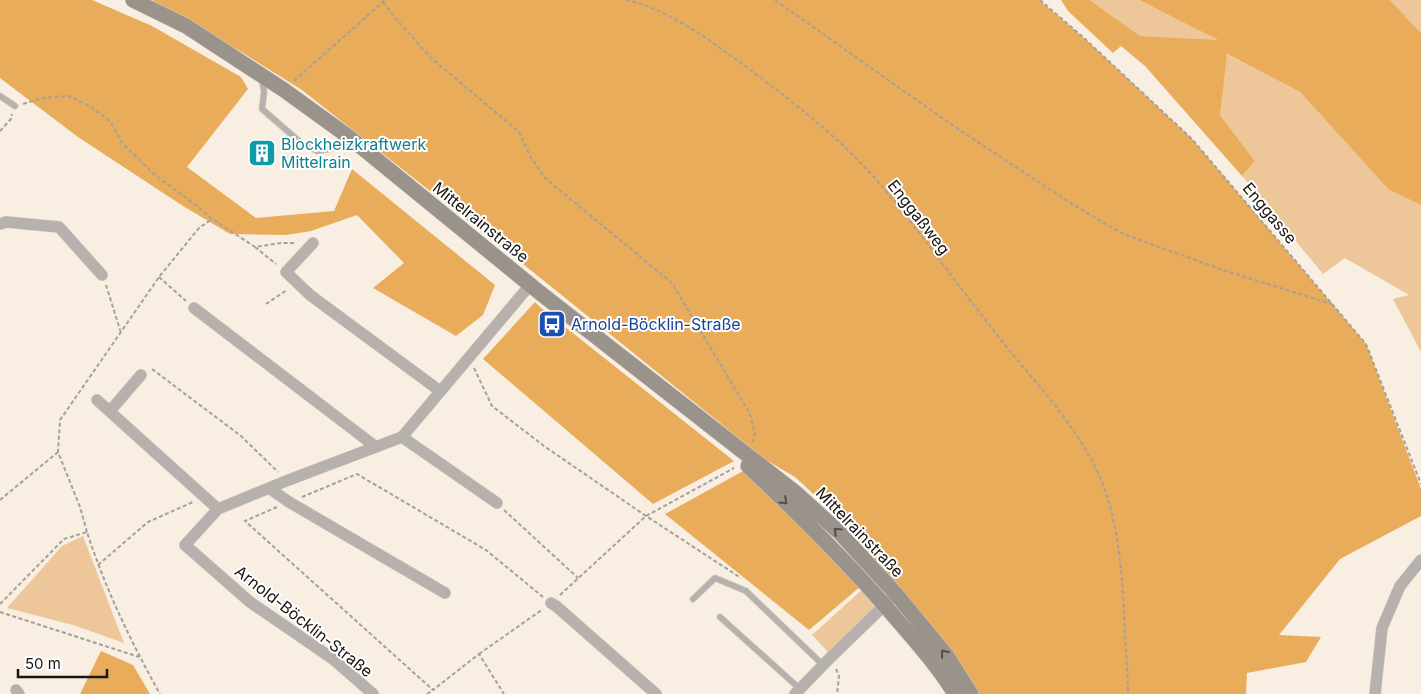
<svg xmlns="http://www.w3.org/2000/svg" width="1421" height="694" viewBox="0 0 1421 694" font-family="Inter,sans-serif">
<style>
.green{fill:#edc799}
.forest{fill:#e8ac5b}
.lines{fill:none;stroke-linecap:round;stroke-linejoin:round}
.lane-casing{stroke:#d4cbc1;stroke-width:7}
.street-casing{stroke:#d4cbc1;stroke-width:12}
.secondary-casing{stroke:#d4cbc1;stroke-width:16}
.path{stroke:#a8a097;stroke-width:2;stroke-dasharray:4 2.5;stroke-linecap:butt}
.lane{stroke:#b6b1ac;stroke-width:5.5}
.street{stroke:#b6b1ac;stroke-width:11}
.secondary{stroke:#9a938c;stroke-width:15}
.oneway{stroke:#534e48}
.labels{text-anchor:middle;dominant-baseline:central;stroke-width:4;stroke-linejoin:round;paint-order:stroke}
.culture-label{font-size:16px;fill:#0d838f;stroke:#fff;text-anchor:start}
.street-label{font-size:16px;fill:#191511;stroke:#fff}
.transit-label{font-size:16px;fill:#164399;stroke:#fff;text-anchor:start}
</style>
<rect width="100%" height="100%" fill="#f8eee2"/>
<path class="green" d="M 1090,0 L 1139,0 L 1220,41 L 1140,36 Z
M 1390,0 L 1421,0 L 1421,33 Z
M 1226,54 L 1300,92 L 1389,190 L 1421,205 L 1421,352 L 1393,299 L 1409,295 L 1345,258 L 1323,274 L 1242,176 L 1255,161 L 1220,115 Z
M 83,536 L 124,643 L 73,625 L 7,608 L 62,546 Z
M 864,588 L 879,606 L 828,652 L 812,635 Z"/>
<path class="forest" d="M 0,0 L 92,0 L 152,26 L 241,77 L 248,89 L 187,167 L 256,218 L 334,211 L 352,169 L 495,285 L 483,315 L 456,336 L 373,288 L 404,263 L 357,215 L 311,231 L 286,235 L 230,234 L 183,206 L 78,137 L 0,78 Z
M 152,0 L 1039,0 L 1084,38 L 1192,139 L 1366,344 L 1421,489 L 1421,516 L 1340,559 L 1279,635 L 1321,637 L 1306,662 L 1247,673 L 1246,694 L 979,694 L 956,660 L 846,524 L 795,477 L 766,460 L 538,276 L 302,90 L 243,53 Z
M 1061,0 L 1090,0 L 1140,36 L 1218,40 L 1139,0 L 1390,0 L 1421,33 L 1421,205 L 1389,190 L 1300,92 L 1227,54 L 1220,115 L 1255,161 L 1242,176 L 1145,66 L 1121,46 L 1113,53 L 1068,11 Z
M 535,302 L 540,307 L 734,461 L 653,504 L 483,359 Z
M 745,470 L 861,586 L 809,630 L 665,514 Z
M 101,651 L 133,665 L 150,694 L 80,694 Z"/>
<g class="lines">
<g class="lane-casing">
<path id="lane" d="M 262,79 L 264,92 L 262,109 L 300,142 L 317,151 L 334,148 L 347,138
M 0,96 L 15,106
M 693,599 L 715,578 L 746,591 L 823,665
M 720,617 L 800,689"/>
</g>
<g class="street-casing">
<path id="street" d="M 0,224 L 6,222 L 59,227 L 102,275
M 313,243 L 286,272 L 310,295 L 440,391
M 194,308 L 376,447
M 97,400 L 218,509
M 110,411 L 141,375
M 402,437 L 497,503
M 269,488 L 289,502 L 445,593
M 551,603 L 556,606 L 656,694
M 16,690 L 19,694
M 373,694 L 333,659 L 250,602 L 185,545 L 218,509 L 286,481 L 402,437 L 530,285
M 795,694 L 830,658 L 896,594
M 1375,694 L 1382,628 L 1400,586 L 1421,560"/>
</g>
<g class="secondary-casing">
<path id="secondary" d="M 133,0 L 186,26 L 284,90 L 349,137 L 539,292 L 796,493 L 840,533 L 896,594 L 947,656 L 971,694
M 748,466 C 801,516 852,566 899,622 C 919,645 939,668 955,694"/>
</g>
<path class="path" d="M 626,0 C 664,8 699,33 730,55 C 783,94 838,135 881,185 C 922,234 958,286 998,336 C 1033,381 1075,422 1099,475 C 1120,523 1123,583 1125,635 C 1126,655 1128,674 1128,694
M 775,0 L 952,125 L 1072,204 L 1123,234 L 1226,271 L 1332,304
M 1040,0 L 1084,38 L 1192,139 L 1366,344 L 1421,484
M 383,2 L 396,19 L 430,57 L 519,132 L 530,156 L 545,178 L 672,283 L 750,414 L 755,434 L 753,442
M 294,81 L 385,0
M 23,104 L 42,98 L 69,96 L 91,107 L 110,121 L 122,143 L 155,175 L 196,205 L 208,216 L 255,247 L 281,243 L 296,243
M 0,131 L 11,119 L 12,114
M 255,247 L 276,264
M 159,277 L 186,301
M 106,285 L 121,333
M 266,304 L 287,290
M 474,368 L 492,406 L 544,446 L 646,516 L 741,578
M 152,369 L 241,436 L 278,472
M 302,497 L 357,474 L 486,550 L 543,597
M 0,500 L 58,452
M 277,507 L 245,521 L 433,690 L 479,654 L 504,694
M 504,510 L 578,578
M 87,532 L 80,507 L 58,452 L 60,420 L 159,277 L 199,228 L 212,219
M 98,565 L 148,522 L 193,502
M 560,595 L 646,516 L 734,468
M 0,604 L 64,539 L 87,532 C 105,588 131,642 160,694
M 0,612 L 139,657
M 479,654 L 543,609
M 836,669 L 839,676 L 837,694
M 427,694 L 433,690"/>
<use href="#lane" class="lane"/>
<use href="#street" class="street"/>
<use href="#secondary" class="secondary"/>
</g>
<defs><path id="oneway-chevron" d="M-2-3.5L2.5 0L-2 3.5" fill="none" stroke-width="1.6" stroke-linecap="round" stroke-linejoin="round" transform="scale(1.25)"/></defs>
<g class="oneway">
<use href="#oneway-chevron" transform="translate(784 501) rotate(44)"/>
<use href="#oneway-chevron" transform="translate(837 531) rotate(-136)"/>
<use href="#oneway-chevron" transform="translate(944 653) rotate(-128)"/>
</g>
<defs>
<g id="building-square" transform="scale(1.4375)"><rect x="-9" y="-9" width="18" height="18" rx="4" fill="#0f9aa8" stroke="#fff"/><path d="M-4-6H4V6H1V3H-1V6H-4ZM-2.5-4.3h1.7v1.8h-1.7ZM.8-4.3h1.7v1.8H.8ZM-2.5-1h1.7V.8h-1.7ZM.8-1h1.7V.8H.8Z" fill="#fff"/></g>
<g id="bus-square" transform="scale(1.4375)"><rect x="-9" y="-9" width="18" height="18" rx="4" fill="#1a4fb4" stroke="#fff"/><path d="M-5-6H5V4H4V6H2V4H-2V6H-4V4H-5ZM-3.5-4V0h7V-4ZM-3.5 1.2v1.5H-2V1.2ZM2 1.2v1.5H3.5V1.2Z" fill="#fff"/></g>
</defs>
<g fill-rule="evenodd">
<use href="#building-square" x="262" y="153"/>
<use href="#bus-square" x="552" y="324"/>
</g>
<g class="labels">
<g class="culture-label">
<text x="281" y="144">Blockheizkraftwerk<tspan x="281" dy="18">Mittelrain</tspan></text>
</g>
<g class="street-label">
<text transform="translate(1270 213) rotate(50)">Enggasse</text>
<text transform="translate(919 217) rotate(52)">Enggaßweg</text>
<text transform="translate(481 222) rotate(39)">Mittelrainstraße</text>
<text transform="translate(860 532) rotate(46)">Mittelrainstraße</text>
<text transform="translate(304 621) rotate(38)">Arnold-Böcklin-Straße</text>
</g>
<g class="transit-label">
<text x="571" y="324">Arnold-Böcklin-Straße</text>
</g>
</g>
<path d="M18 669v8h89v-8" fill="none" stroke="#191511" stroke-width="2.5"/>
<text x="25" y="669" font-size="15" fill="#191511" stroke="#ffffff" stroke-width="4" paint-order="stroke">50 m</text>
</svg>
